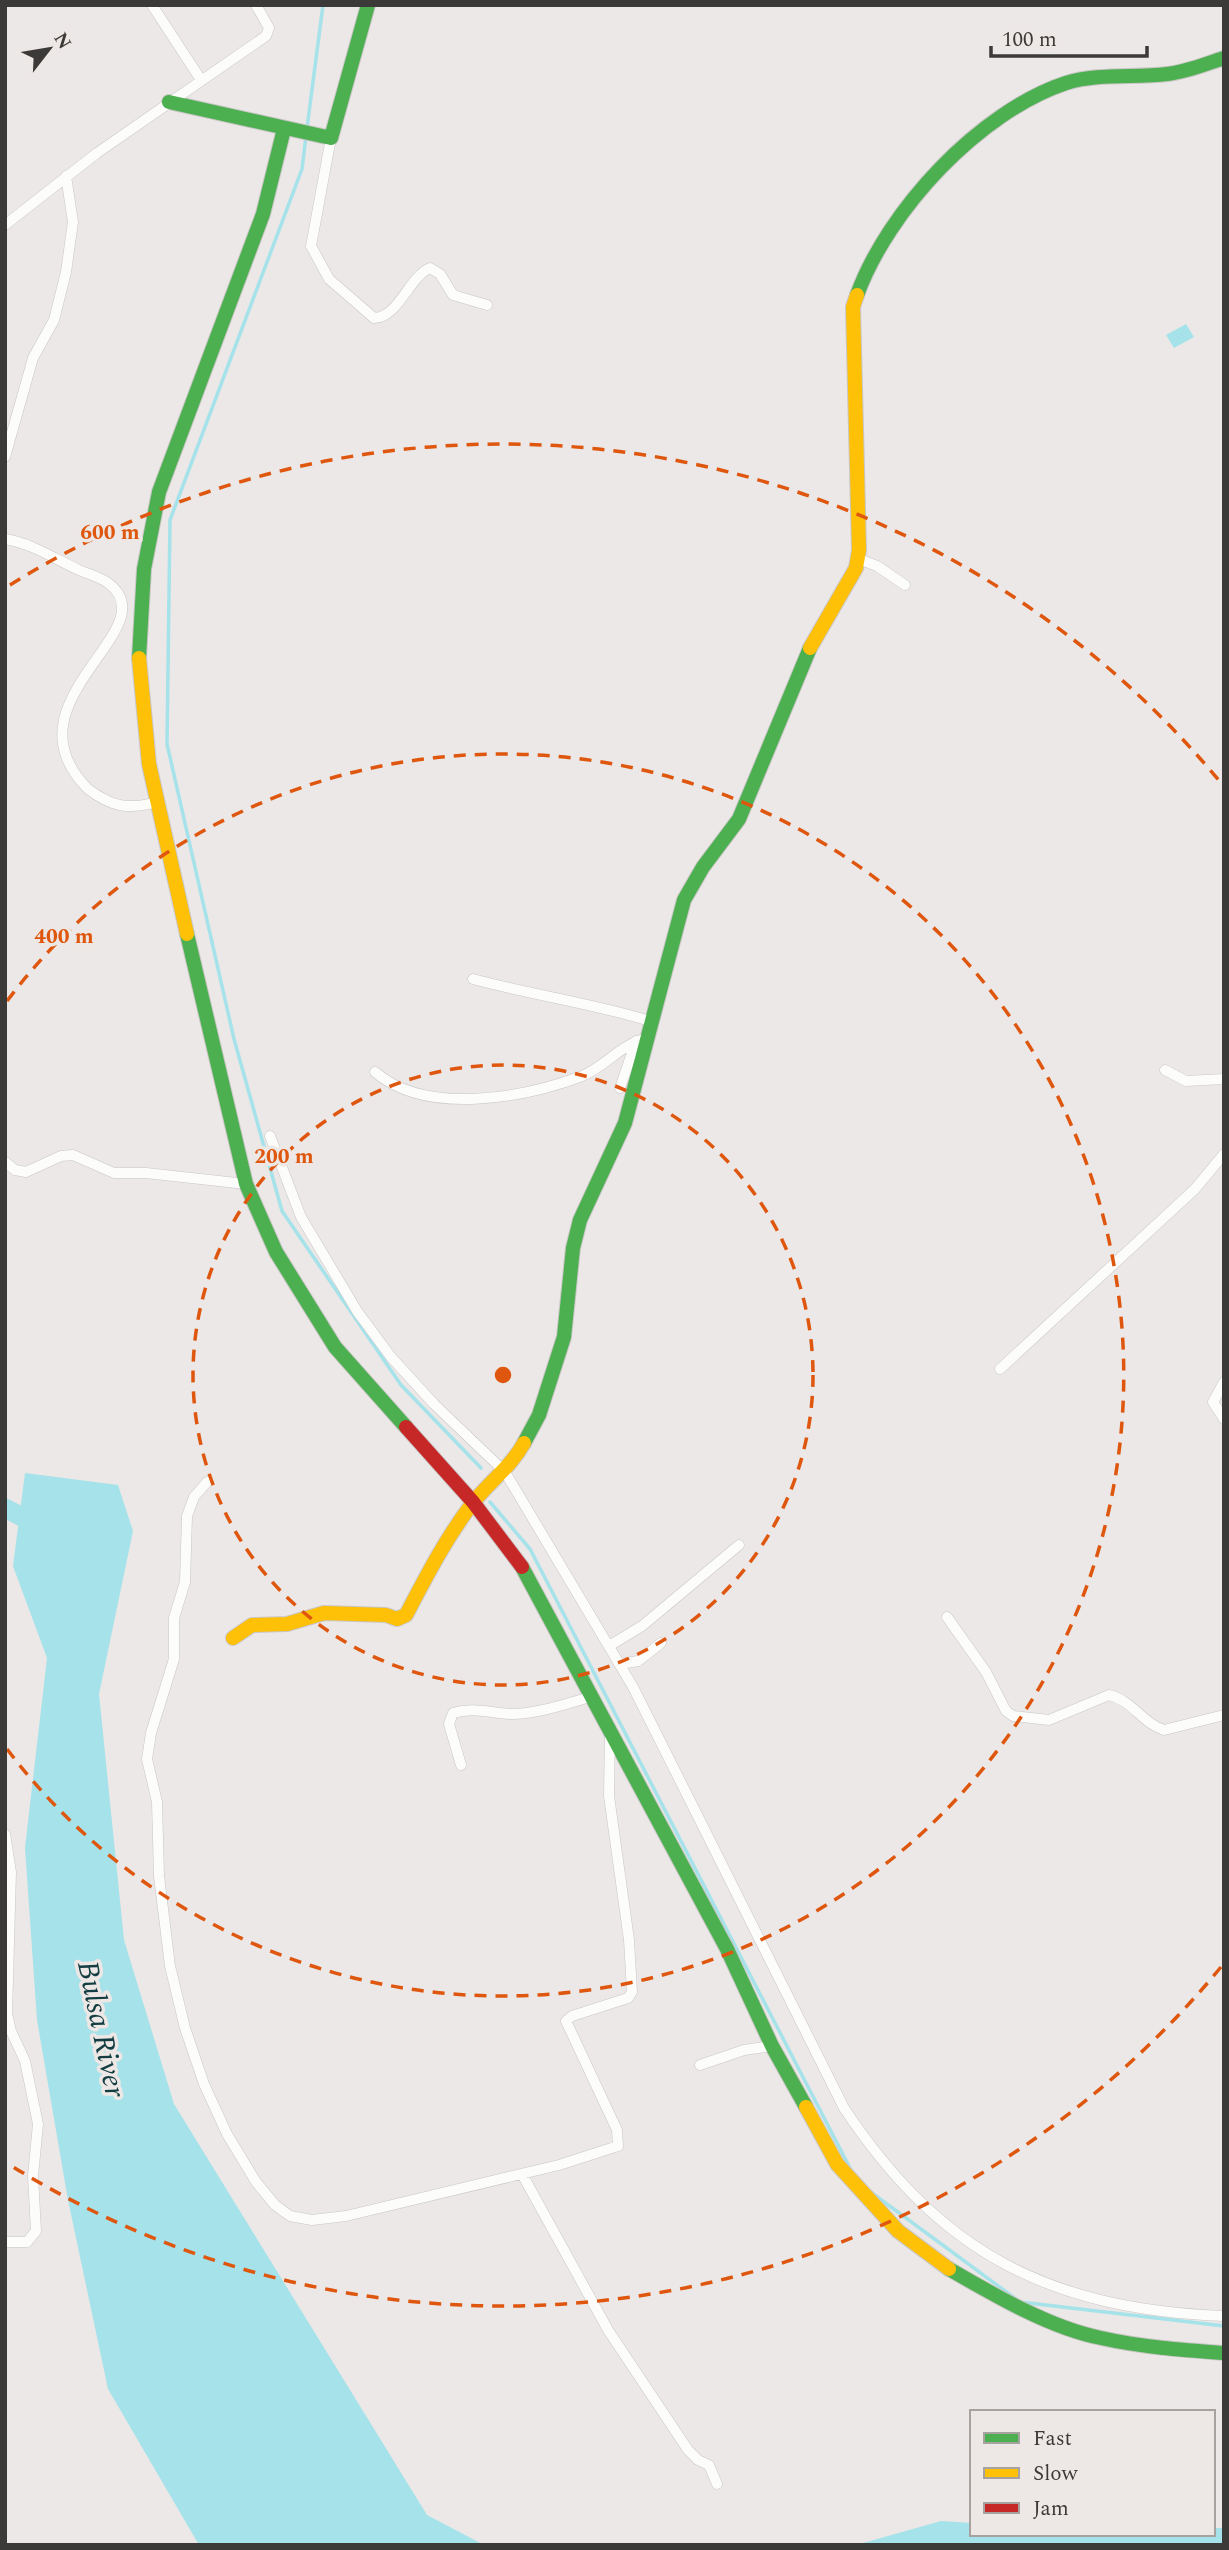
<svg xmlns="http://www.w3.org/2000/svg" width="1229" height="2550" viewBox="0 0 1229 2550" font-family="Spectral,serif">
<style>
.water{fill:#a5e2e9}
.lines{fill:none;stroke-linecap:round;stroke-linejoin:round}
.stream{stroke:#a5e2e9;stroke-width:3.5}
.river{stroke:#a5e2e9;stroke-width:19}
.street-casing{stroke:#c9c6c5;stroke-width:11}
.fast-casing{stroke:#c9c6c5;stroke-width:16}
.slow-casing{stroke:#c9c6c5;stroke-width:16}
.jam-casing{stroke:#c9c6c5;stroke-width:16}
.street{stroke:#fcfcfb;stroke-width:10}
.fast{stroke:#4caf50;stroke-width:14}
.slow{stroke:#ffc107;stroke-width:14}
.jam{stroke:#c62828;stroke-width:14}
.ring{fill:none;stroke:#df570e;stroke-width:3.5;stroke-dasharray:12 9}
.labels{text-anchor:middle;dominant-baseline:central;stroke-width:7;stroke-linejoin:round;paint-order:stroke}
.water-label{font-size:30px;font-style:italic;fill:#133d42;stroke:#ede7e5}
.centre{fill:#df570e;stroke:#ede7e5;stroke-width:3.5}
.ring-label{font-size:21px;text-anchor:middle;font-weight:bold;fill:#df570e;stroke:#ede7e5;stroke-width:7;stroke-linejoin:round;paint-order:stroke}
</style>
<rect width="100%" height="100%" fill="#ebe8e7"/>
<path class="water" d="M 1186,324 L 1194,337 L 1174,348 L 1166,335 Z
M 25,1473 L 118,1485 L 133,1531 L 99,1694 L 124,1940 L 174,2104 L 427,2515 L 484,2545 L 199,2545 L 108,2389 L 68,2200 L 37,2020 L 25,1848 L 47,1658 L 13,1566 Z
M 941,2521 L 972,2523 L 972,2534 L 1213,2534 L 1213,2528 L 1224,2528 L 1224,2545 L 856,2545 Z"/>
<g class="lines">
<path class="stream" d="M 307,128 L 323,5
M 306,136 L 302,169 L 170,520 L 167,744 L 234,1039 L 282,1211 L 401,1385 L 481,1468
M 490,1502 L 530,1549 L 851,2170
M 872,2193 L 1020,2302 L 1224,2326"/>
<path class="river" d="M 5,1508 L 41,1527"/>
<g class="street-casing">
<path id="street" d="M 152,5 L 201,80
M 331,138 L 311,246 L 329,279 L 374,318 C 398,318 409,277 430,268 L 440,274 L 453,295 L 487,305
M 5,225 L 97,153 L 266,36 L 269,28 L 256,5
M 5,457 L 33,358 L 54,320 L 66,272 L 73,222 L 66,176
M 5,539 C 31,543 55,559 79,570 C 88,574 100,577 108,583 C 171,629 0,701 88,789 C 112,807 128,810 157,802
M 859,559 L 877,566 L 905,585
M 473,979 C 532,995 592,1003 650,1021
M 1165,1070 L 1186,1081 L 1224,1079
M 375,1072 C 426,1116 524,1098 582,1076 C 606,1066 621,1044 647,1038
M 620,1088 L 636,1041
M 270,1136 L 301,1217 L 357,1311 L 391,1357 L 434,1404 L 505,1472 L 633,1687 L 844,2108 C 941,2254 1050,2309 1224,2316
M 5,1162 L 15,1170 L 26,1172 L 61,1156 L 73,1155 L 114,1173 L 146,1173 L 246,1184
M 1000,1369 L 1195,1189 L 1224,1154
M 1224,1382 L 1213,1402 L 1224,1419
M 207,1482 L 194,1497 L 187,1516 L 185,1582 L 174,1618 L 174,1659 L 151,1733 L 147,1759 L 157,1802 L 159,1876 L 170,1966 L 185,2028 L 204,2084 L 227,2134 L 256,2182 L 275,2205 L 290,2216 L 312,2220 L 346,2216 L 559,2165 L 618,2146 L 617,2130 L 566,2021 L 572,2016 L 628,1998 L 632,1992 L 629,1940 L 609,1796 L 610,1733
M 947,1617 L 986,1672 L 1006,1711 L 1013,1716 L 1049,1720 L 1109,1695 C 1132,1700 1142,1723 1164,1730 L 1224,1715
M 609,1646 L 642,1626 L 739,1545
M 620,1664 L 638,1661 L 661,1643
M 461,1765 L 449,1724 L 453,1713 C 475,1706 492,1714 514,1714 C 540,1713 566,1704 590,1697
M 5,1834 L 11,1872 L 7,2014 L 11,2031 L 25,2061 L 38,2124 L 33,2176 L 36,2231 L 27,2242 L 5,2242
M 700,2065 L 744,2050 L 772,2046
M 522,2174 L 608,2330 L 688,2450 L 698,2460 L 709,2465 L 717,2484"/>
</g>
<g class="fast-casing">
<path id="fast" d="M 169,102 L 331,138 L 368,5
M 857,295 C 888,210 979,112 1066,83 C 1098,73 1134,78 1167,74 C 1187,72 1205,64 1224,58
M 139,658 L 144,569 L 159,492 L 263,214 L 284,129
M 187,934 L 246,1184 L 276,1252 L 335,1347 L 406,1427
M 524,1443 L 539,1415 L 564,1337 L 573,1248 L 580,1220 L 625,1123 L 684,900 L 703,867 L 739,819 L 810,648
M 522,1567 L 727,1949 L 772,2046 L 806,2107
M 949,2269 C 994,2295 1050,2328 1101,2338 C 1141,2347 1183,2350 1224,2353"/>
</g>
<g class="slow-casing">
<path id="slow" d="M 810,648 L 856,568 L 859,550 L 853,307 L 857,295
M 139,658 L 149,764 L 187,934
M 233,1638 L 252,1625 L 287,1624 L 324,1613 L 386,1615 L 397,1619 L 406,1615 C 426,1577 446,1538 472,1504 C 489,1482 511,1467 524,1443
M 806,2107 L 837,2164 L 898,2231 L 949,2269"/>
</g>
<g class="jam-casing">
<path id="jam" d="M 406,1427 L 473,1502 L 522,1567"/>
</g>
<use href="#street" class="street"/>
<use href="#fast" class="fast"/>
<use href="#slow" class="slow"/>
<use href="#jam" class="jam"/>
</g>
<g class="ring">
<circle cx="503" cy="1375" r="310"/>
<path d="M7 1001A621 621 0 1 1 7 1749"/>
<path d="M1221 1967A931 931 0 0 1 10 2165M10 585A931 931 0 0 1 1221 783"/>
</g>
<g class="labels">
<g class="water-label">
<text transform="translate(101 2029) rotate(78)">Bulsa River</text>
</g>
</g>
<circle cx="503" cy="1375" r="10" class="centre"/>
<g class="ring-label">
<text x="110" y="539">600 m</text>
<text x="64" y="943">400 m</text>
<text x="284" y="1163">200 m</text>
</g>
<rect width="1229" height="2550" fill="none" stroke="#3c3a39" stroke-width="14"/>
<rect x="970" y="2410" width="245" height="126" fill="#ede7e5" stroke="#a6a2a0" stroke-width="2"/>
<rect x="984" y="2433" width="35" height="10" fill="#4caf50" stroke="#a6a2a0" stroke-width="2"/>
<text x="1033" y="2445" font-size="21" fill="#3c3a39">Fast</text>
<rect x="984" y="2468" width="35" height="10" fill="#ffc107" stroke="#a6a2a0" stroke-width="2"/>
<text x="1033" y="2480" font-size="21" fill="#3c3a39">Slow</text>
<rect x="984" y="2503" width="35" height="10" fill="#c62828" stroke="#a6a2a0" stroke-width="2"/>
<text x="1033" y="2515" font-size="21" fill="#3c3a39">Jam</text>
<g transform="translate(49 49) rotate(59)" stroke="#ede7e5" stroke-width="5" paint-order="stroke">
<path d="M0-5L12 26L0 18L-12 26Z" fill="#3c3a39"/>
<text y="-10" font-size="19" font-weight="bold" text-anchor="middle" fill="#3c3a39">N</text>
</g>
<path d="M991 46v10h156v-10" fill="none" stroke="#3c3a39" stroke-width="3.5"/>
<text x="1002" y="46" font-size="21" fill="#3c3a39" stroke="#ede7e5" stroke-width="5" paint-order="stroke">100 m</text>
</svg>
